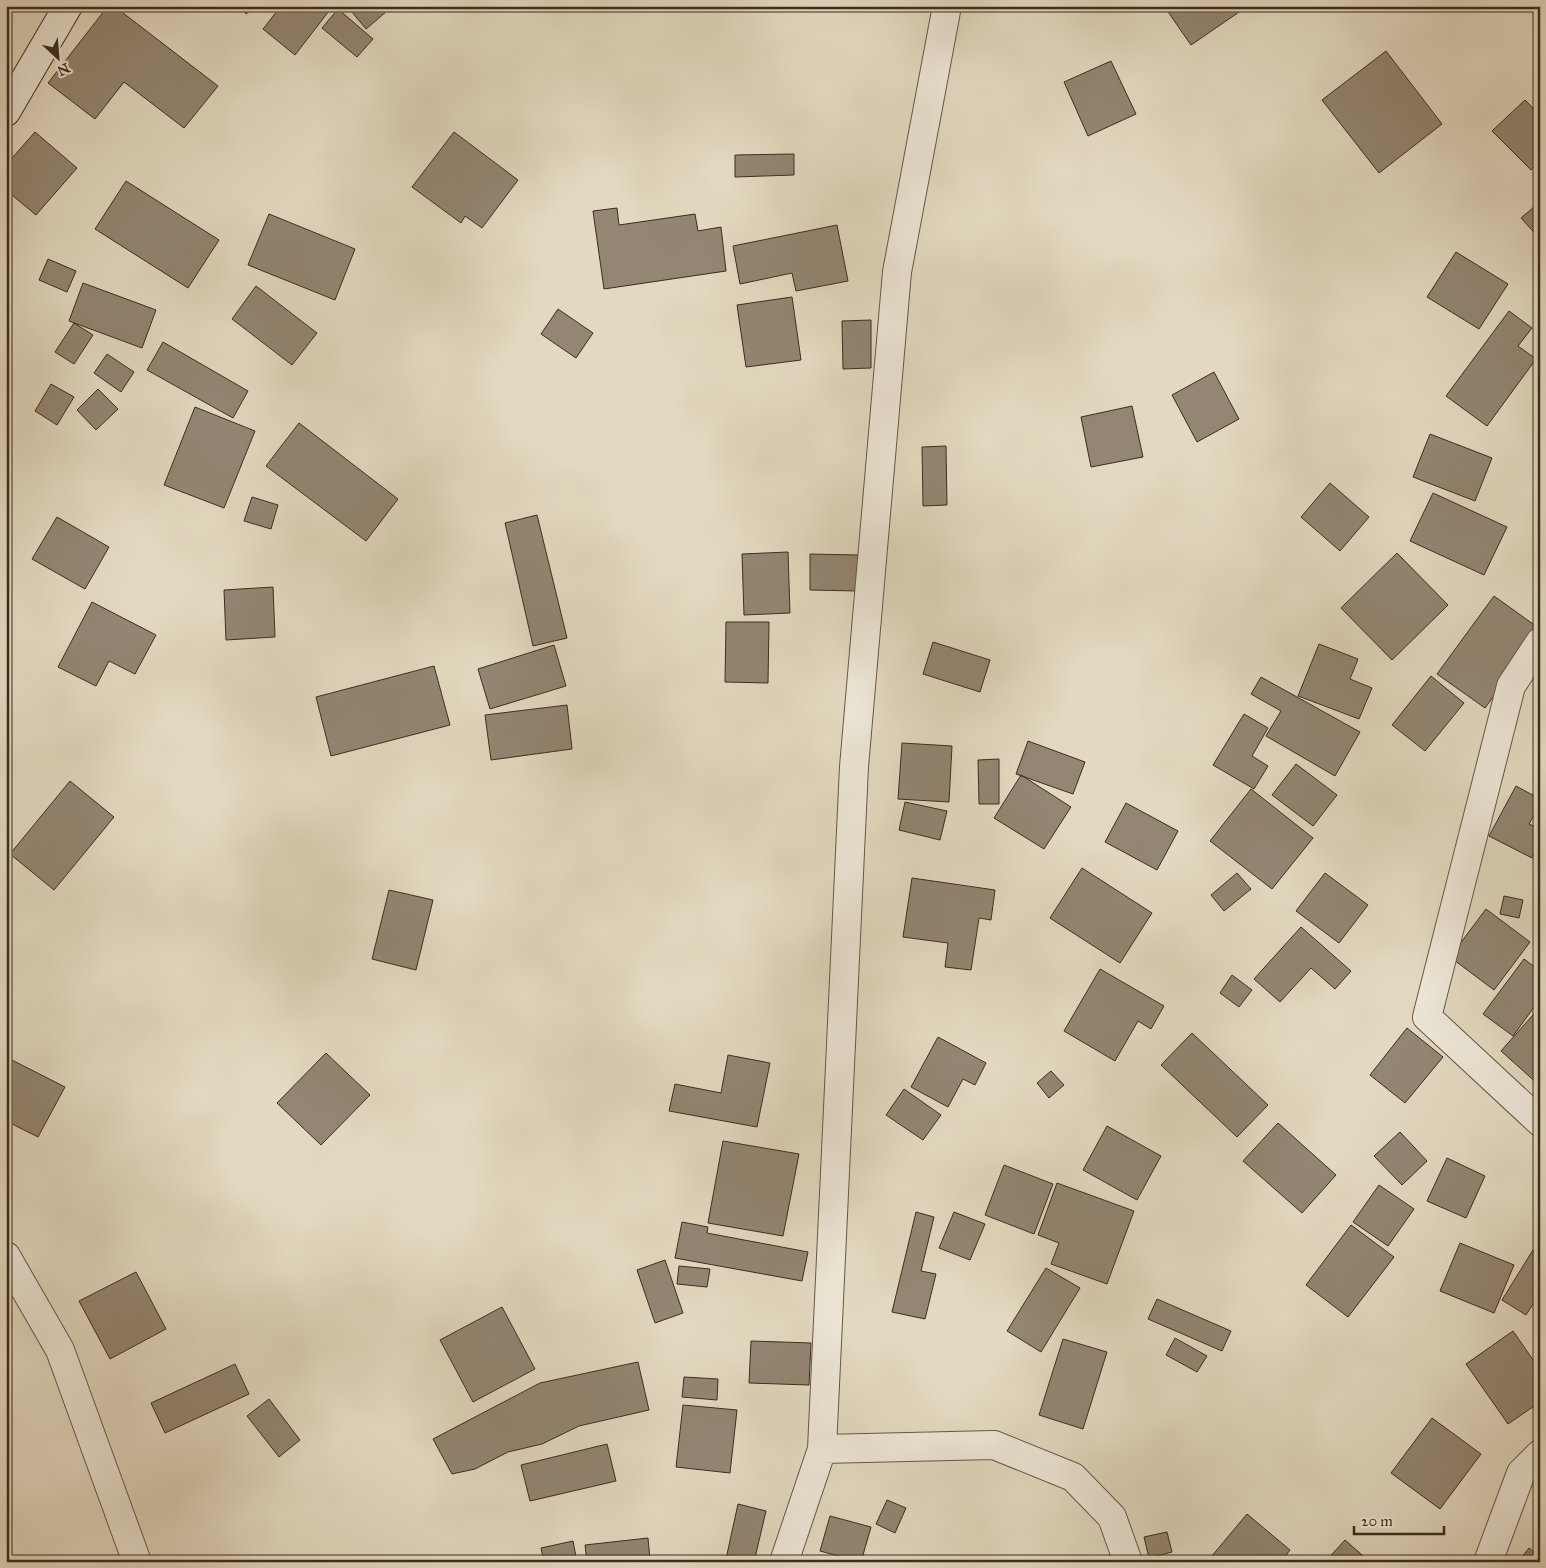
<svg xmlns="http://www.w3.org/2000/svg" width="1546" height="1568" viewBox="0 0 1546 1568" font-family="'IM FELL Great Primer',serif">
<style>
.building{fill:#938673;stroke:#3d2c1f}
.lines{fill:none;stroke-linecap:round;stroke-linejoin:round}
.street-casing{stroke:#665747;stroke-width:30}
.secondary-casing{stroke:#3d2c1f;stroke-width:30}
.street{stroke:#ece6d6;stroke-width:28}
.secondary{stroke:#ece6d6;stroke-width:28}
</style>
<rect width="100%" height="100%" fill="#e2d9c0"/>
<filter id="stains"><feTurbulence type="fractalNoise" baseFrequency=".004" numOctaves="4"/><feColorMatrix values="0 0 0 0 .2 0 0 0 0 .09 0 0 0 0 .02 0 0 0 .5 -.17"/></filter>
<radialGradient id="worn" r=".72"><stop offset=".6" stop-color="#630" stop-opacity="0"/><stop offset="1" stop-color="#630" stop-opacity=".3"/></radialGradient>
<path class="building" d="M 6,6 L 15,8 L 6,22 Z
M 108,6 L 114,6 L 218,86 L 184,128 L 124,82 L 95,119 L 48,83 Z
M 241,6 L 257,6 L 246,14 Z
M 281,6 L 323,6 L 329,11 L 295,55 L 263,29 Z
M 347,6 L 393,6 L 366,29 Z
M 1164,6 L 1240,6 L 1242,10 L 1191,45 Z
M 338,9 L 373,39 L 357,57 L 322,28 Z
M 1386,51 L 1442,124 L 1379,173 L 1322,100 Z
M 1111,61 L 1136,114 L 1088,136 L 1064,82 Z
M 1525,100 L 1540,115 L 1540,161 L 1531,170 L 1492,131 Z
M 35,132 L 77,168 L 36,215 L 6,190 L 6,165 Z
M 454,132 L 518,180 L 482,228 L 465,216 L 461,223 L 412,187 Z
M 794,154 L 794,175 L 735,177 L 735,155 Z
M 126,181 L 219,240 L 188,288 L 95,229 Z
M 1540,202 L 1540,239 L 1521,218 Z
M 617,208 L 619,225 L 695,214 L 698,231 L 721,227 L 726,271 L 604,289 L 593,211 Z
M 269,214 L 355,249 L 335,300 L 248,265 Z
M 837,225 L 848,281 L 796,291 L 792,273 L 740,284 L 733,246 Z
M 1456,252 L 1508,284 L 1479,329 L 1427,297 Z
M 48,259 L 76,271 L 67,292 L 39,280 Z
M 83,283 L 156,310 L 142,348 L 69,321 Z
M 256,286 L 317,333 L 292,365 L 232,319 Z
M 792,297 L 801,360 L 746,367 L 737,305 Z
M 558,309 L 593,333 L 576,358 L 541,334 Z
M 1509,311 L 1532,328 L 1518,346 L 1536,359 L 1487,426 L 1446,396 Z
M 871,320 L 871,368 L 843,369 L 842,321 Z
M 74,323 L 93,335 L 74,364 L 55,352 Z
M 163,342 L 248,391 L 233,418 L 147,370 Z
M 107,354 L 134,372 L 121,392 L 94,373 Z
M 1214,372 L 1239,419 L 1197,442 L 1172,395 Z
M 51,384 L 74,397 L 57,425 L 35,411 Z
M 98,389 L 118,409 L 96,430 L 77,410 Z
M 1132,406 L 1143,457 L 1091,467 L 1081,417 Z
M 195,407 L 255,431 L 224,508 L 164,485 Z
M 299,423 L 398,499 L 366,541 L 266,466 Z
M 1430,434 L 1492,458 L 1475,501 L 1413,477 Z
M 946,446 L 947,505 L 923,506 L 922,447 Z
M 1330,483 L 1369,517 L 1340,551 L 1301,517 Z
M 1433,493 L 1507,527 L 1484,575 L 1410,541 Z
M 252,497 L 278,505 L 271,529 L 244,521 Z
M 537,515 L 567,638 L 533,646 L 505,523 Z
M 57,517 L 109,547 L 85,589 L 32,559 Z
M 788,552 L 790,613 L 744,615 L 742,554 Z
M 1397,553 L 1448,605 L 1392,660 L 1341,608 Z
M 810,554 L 858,555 L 857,591 L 810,590 Z
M 273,587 L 275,637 L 226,640 L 224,590 Z
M 1494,596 L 1540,629 L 1540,633 L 1485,708 L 1437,674 Z
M 92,602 L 156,635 L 135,674 L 109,661 L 96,686 L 58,667 Z
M 726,622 L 769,622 L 768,683 L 725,682 Z
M 933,642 L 990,660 L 980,692 L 923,674 Z
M 1319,644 L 1358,659 L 1350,679 L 1372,688 L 1359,719 L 1298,696 Z
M 554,645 L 566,686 L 490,709 L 478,669 Z
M 434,666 L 450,725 L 331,756 L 316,697 Z
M 1431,676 L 1464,703 L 1425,751 L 1392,725 Z
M 1261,677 L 1360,732 L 1335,776 L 1266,736 L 1281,711 L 1251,694 Z
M 567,705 L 572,749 L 491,760 L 485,715 Z
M 1244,714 L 1268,728 L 1252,756 L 1268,766 L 1254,789 L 1213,765 Z
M 1028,741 L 1085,762 L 1073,794 L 1016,774 Z
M 902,743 L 952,746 L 949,802 L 898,799 Z
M 999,759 L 999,804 L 979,804 L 978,760 Z
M 1296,764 L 1337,795 L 1313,826 L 1272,795 Z
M 1021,775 L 1071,807 L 1044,849 L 994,818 Z
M 70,781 L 114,817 L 54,890 L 10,854 Z
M 1516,786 L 1540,799 L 1540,805 L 1529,824 L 1540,829 L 1540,844 L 1532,858 L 1489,836 Z
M 1251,789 L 1313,838 L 1272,889 L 1210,841 Z
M 905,802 L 947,811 L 940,840 L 899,830 Z
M 1126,803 L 1178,831 L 1157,870 L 1105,842 Z
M 1082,868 L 1152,913 L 1120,963 L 1050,918 Z
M 1237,873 L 1251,889 L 1224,911 L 1211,895 Z
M 1325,873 L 1368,905 L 1339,943 L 1296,911 Z
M 912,878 L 995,890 L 991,920 L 979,918 L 971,970 L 945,967 L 948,943 L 903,937 Z
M 389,890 L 433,900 L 416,970 L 372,959 Z
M 1504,896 L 1523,900 L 1519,918 L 1500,914 Z
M 1486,909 L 1530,942 L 1494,990 L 1450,957 Z
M 1301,927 L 1351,971 L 1335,989 L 1311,968 L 1280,1002 L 1254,979 Z
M 1524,959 L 1540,971 L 1540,999 L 1513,1036 L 1483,1014 Z
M 1100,969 L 1164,1006 L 1151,1029 L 1138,1021 L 1115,1061 L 1064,1031 Z
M 1232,975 L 1252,990 L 1239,1007 L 1220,993 Z
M 1540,1007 L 1540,1083 L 1539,1085 L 1501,1051 Z
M 1407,1028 L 1443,1057 L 1405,1103 L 1370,1075 Z
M 1192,1033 L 1268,1105 L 1237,1137 L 1161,1065 Z
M 938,1037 L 986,1063 L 975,1085 L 963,1079 L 948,1107 L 911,1087 Z
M 326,1053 L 370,1095 L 321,1145 L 277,1103 Z
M 728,1055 L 770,1063 L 757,1127 L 669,1111 L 675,1084 L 721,1093 Z
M 6,1057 L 65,1087 L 38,1137 L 6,1121 Z
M 1051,1071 L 1064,1085 L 1049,1098 L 1037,1083 Z
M 904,1089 L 941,1115 L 923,1140 L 886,1115 Z
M 1278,1123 L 1336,1175 L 1302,1213 L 1243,1161 Z
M 1107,1126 L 1161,1156 L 1137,1200 L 1083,1170 Z
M 1400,1132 L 1427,1161 L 1402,1185 L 1374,1156 Z
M 723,1141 L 799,1154 L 783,1236 L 708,1223 Z
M 1447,1158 L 1485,1176 L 1466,1218 L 1427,1201 Z
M 1004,1165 L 1053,1184 L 1034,1234 L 985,1215 Z
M 1057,1183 L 1134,1211 L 1107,1284 L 1051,1264 L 1059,1243 L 1038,1235 Z
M 1379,1185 L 1414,1209 L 1388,1246 L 1353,1222 Z
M 916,1212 L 934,1217 L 921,1271 L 936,1274 L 925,1319 L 892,1312 Z
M 954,1212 L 985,1224 L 970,1260 L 939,1248 Z
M 682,1222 L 708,1227 L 707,1233 L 808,1252 L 802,1281 L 675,1258 Z
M 1351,1225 L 1394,1257 L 1348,1317 L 1306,1285 Z
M 1460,1243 L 1514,1265 L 1494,1313 L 1440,1291 Z
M 1533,1250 L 1540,1254 L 1540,1293 L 1526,1315 L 1502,1300 Z
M 665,1260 L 683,1313 L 655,1323 L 637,1270 Z
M 679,1266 L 710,1269 L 707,1287 L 677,1284 Z
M 1046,1268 L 1080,1288 L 1041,1352 L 1007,1331 Z
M 136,1272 L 166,1329 L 110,1359 L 79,1301 Z
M 1157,1299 L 1231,1331 L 1222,1351 L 1148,1319 Z
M 502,1307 L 535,1369 L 473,1402 L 440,1340 Z
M 1513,1331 L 1540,1370 L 1540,1402 L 1508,1424 L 1466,1364 Z
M 1175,1338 L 1207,1356 L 1197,1372 L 1166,1355 Z
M 1063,1339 L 1107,1352 L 1083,1429 L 1039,1415 Z
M 751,1341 L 811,1343 L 809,1385 L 749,1383 Z
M 638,1362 L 649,1410 L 579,1426 L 542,1444 L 508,1452 L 475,1469 L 452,1474 L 433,1439 L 540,1383 Z
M 235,1364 L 249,1394 L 165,1433 L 151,1403 Z
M 684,1377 L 718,1379 L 717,1400 L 682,1397 Z
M 269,1399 L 300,1440 L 279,1457 L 247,1416 Z
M 683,1405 L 737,1410 L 730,1473 L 676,1467 Z
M 1432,1418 L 1481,1454 L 1440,1509 L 1391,1473 Z
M 607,1444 L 616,1481 L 530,1501 L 521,1465 Z
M 887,1500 L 906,1508 L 895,1533 L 876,1524 Z
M 738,1504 L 766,1511 L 754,1562 L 739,1562 L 726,1559 Z
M 1247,1514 L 1290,1550 L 1281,1562 L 1216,1562 L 1211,1557 Z
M 830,1516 L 871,1527 L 861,1562 L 820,1551 Z
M 1167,1532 L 1172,1552 L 1149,1558 L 1144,1537 Z
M 648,1538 L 650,1560 L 634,1562 L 587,1562 L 585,1545 Z
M 1345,1540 L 1370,1562 L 1325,1562 Z
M 573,1541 L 577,1562 L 544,1562 L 541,1548 Z
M 1529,1548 L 1540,1557 L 1540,1562 L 1518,1562 Z
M 6,1549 L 13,1562 L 6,1562 Z"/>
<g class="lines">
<g class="street-casing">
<path id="street" d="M 1540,642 L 1511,686 L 1427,1017 L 1540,1122
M 6,1256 L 60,1350 L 137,1562
M 822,1449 L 994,1445 L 1073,1477 L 1112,1517 L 1128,1562
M 784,1562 L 822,1449 L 854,767 L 897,272 L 947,6
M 1488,1562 L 1521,1473 L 1540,1454"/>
</g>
<g class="secondary-casing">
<path id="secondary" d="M 6,112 L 68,6"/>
</g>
<use href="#street" class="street"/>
<use href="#secondary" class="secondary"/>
</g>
<rect width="1546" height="1568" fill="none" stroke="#e2d9c0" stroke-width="25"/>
<rect x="8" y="8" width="1531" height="1553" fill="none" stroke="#3d2c1f" stroke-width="2.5"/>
<rect x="12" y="12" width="1521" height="1543" fill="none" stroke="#3d2c1f"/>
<g transform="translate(58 58) rotate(154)" stroke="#ece6d6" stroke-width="4" paint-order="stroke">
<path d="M0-4L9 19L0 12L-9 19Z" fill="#3d2c1f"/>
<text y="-8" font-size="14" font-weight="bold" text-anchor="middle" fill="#3d2c1f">N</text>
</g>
<path d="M1354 1526v8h90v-8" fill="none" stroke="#3d2c1f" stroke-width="2.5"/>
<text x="1361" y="1526" font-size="15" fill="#3d2c1f" stroke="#ece6d6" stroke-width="4" paint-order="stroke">20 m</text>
<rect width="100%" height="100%" filter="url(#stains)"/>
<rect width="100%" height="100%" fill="url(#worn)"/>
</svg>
